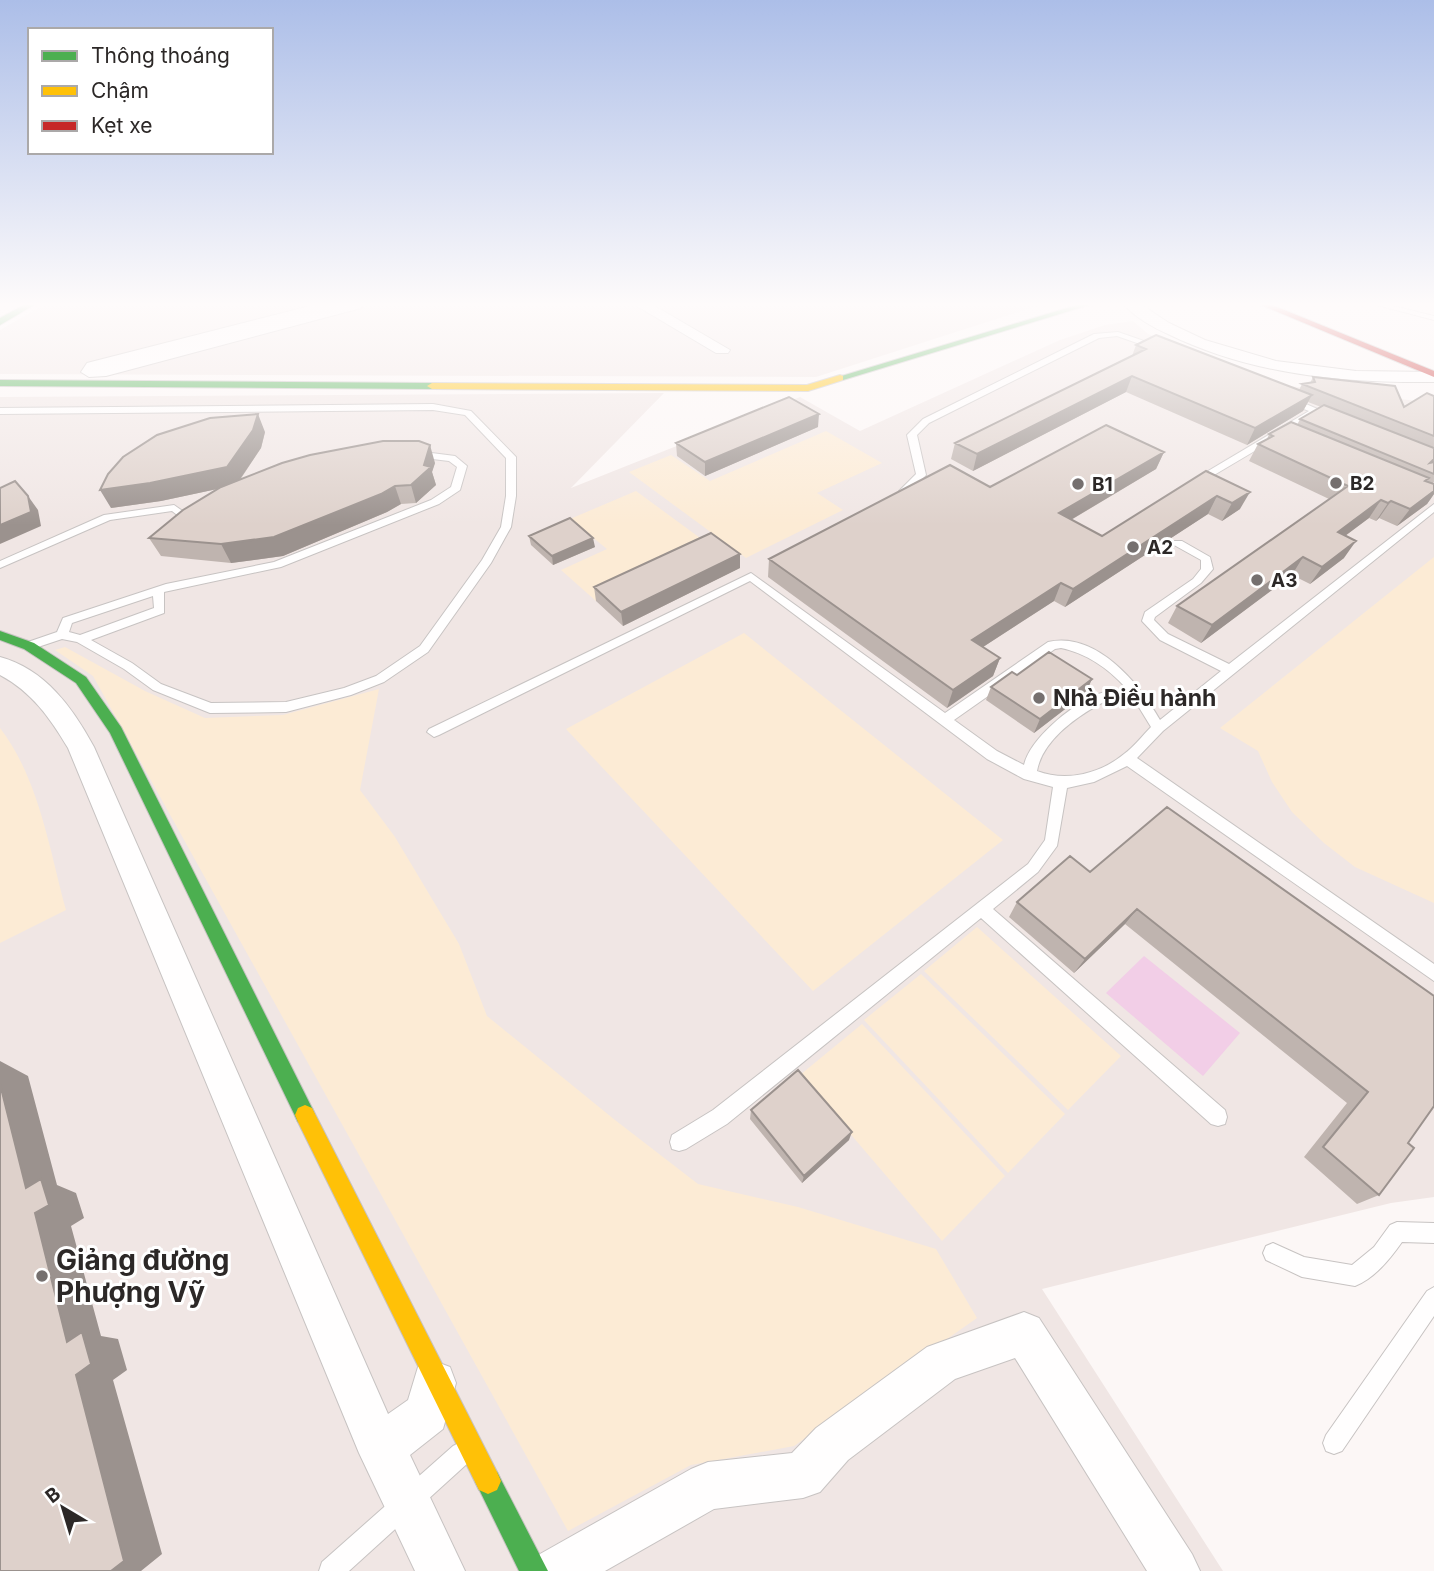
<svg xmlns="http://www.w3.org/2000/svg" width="1434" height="1571" viewBox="0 0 1434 1571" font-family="Inter,sans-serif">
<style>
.built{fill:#f0e6e4}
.green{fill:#fcebd5}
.water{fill:#f2cee7}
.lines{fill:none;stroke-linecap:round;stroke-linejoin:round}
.lane-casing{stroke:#c7c3c2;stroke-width:2}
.street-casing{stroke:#c7c3c2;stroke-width:2}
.fast-casing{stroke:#c7c3c2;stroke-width:2}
.slow-casing{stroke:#c7c3c2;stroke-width:2}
.jam-casing{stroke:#c7c3c2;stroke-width:2}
.lane{fill:#fffefe;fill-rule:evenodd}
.street{fill:#fffefe;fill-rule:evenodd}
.fast{fill:#4caf50;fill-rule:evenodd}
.slow{fill:#ffc107;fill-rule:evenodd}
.jam{fill:#c62828;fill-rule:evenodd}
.wall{fill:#bfb4af}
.shaded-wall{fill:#9b928e}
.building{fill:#ded1cb;stroke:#9b928e;stroke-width:2}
.poi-dot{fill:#75706f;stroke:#fff;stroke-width:2.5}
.labels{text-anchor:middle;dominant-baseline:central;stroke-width:6;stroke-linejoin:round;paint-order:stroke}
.far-poi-label{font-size:19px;font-weight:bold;fill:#2c2827;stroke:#fff;text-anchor:start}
.poi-label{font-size:23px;font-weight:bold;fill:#2c2827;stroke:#fff;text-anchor:start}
.near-poi-label{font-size:28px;font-weight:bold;fill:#2c2827;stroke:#fff;text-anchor:start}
</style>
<rect width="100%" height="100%" fill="#fcf7f6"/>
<path class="built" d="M 44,305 L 1040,305 L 816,377 L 0,374 L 0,330 Z
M 1133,321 L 1148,334 L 1214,360 L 1289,386 L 1434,403 L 1434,1197 L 1391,1203 L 1042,1289 L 1223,1571 L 0,1571 L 0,397 L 664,393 L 571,488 L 800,397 L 860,431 L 1060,340 L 1105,325 Z"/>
<path class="green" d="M 826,431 L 882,463 L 817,493 L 843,510 L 746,558 L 629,472 L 671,455 L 710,481 Z
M 636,491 L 711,546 L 596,601 L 561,570 L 607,549 L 570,519 Z
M 1434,557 L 1434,903 L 1355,867 L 1324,843 L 1292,812 L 1272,782 L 1258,751 L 1220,728 Z
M 744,633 L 1003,840 L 813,991 L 566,729 Z
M 65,647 L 145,691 L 205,718 L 283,715 L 379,689 L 360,790 L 395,837 L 459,944 L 487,1016 L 615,1120 L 698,1184 L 798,1207 L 936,1249 L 977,1318 L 794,1446 L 691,1465 L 568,1531 L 93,676 L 55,650 Z
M 0,728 C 39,779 49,848 66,910 L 0,943 Z
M 977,927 L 1121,1056 L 1068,1110 L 924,971 Z
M 921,974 L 1065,1114 L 1008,1173 L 864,1020 Z
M 862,1024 L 1005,1176 L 942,1241 L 800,1075 Z"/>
<path class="water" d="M 1144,956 L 1240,1033 L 1203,1076 L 1106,993 Z"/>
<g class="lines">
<g class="lane-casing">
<path id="lane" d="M 1377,305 L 1389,305 L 1434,316 L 1434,320 Z
M 1118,332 L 1164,348 L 1157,350 L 1117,336 L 1099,338 L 929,423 L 917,435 L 926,475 L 907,495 L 899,495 L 899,491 L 916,474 L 907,435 L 923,419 L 1094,334 Z
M 1286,398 L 1292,398 L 1336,417 L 1332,420 L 1317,414 L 1204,481 L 1198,481 L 1198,477 L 1309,411 L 1286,402 Z
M 433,404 L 471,411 L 516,457 L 516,496 L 511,527 L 491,563 L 428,652 L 384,682 L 351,695 L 286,712 L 210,713 L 153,690 L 124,669 L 77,642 L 62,639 L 29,650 L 23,646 L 25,643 L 57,632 L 63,618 L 166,584 L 274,562 L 431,500 L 451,487 L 457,467 L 449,461 L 416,457 L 411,454 L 416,451 L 455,456 L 467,466 L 460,490 L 439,504 L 281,567 L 164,592 L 164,613 L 91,640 L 132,663 L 161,684 L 211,703 L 286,702 L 344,688 L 376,676 L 420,646 L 482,560 L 501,527 L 506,496 L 506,458 L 465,415 L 433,410 L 0,414 L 0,408 ZM 153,596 L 154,608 L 80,635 L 69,632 L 72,623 Z
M 1434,504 L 1434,512 L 1163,731 L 1137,758 L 1434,964 L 1434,981 L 1127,766 L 1094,782 L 1067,788 L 1057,846 L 1038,872 L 993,909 L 1225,1110 L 1227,1117 L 1225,1124 L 1218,1126 L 1211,1124 L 981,918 L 727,1124 L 686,1149 L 679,1151 L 672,1149 L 670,1142 L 672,1135 L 713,1110 L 1028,864 L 1045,840 L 1053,787 L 1024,779 L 987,759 L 750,581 L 439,735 L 434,737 L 427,732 L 429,729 L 751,573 L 945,713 L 1048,642 C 1096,631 1139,683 1160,720 L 1221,671 L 1160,640 L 1142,621 L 1145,612 L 1193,579 L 1201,569 L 1201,560 L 1174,545 L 1174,541 L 1182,541 L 1210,557 L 1213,569 L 1201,583 L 1155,617 L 1154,620 L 1168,634 L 1229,664 ZM 1061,648 C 1086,653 1109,669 1126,688 C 1116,691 1103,691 1094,696 C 1069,707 1030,739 1024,765 L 997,751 L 954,720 L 1055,649 ZM 1132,696 L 1151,727 C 1142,736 1134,747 1124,754 C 1100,774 1066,782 1037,771 C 1042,742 1074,718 1100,704 C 1109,699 1122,698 1132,696 Z
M 174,505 L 191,517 L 190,529 L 182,529 L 181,518 L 172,511 L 110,520 L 0,568 L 0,561 L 104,515 Z
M 1397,1222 L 1434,1223 L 1434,1243 L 1402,1242 C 1390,1259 1375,1278 1355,1286 L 1302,1277 L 1266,1260 L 1263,1253 L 1266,1246 L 1273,1243 L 1304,1257 L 1352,1265 L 1374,1247 L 1390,1225 Z
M 1434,1287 L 1434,1316 L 1342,1451 L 1334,1454 L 1326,1451 L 1323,1443 L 1326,1435 L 1427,1291 Z
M 461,1442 L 469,1446 L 473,1454 L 469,1462 L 349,1571 L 319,1571 L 322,1562 L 453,1446 Z"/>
</g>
<g class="street-casing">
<path id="street" d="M 314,305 L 363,305 L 361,308 L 106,376 L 89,377 L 81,372 L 87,363 Z
M 635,305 L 653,305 L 730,350 L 728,353 L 716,353 Z
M 1125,305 L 1142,305 L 1169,323 L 1205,340 L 1276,361 L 1356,371 L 1434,372 L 1434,382 C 1343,383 1252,375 1168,334 C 1154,328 1134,317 1125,305 Z
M 0,657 C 45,669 73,708 94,747 L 388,1414 L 408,1400 L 418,1367 L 434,1361 L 450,1367 L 456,1383 L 443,1429 L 410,1455 L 465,1571 L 415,1571 L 359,1453 L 68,748 C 50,718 32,692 0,675 Z
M 1024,1312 L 1039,1318 L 1192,1554 L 1200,1571 L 1147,1571 L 1015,1358 L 955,1379 L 848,1460 L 820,1492 L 803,1498 L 714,1509 L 605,1571 L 532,1571 L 540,1554 L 691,1469 L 708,1462 L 792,1453 L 816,1428 L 927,1347 Z"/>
</g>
<g class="fast-casing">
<path id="fast" d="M 24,305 L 34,305 L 0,325 L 0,318 Z
M 1077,305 L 1089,305 L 843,380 L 835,378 Z
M 0,380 L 432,383 L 437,386 L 432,389 L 0,386 Z
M 0,631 L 34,643 L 86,677 L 121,727 L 312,1108 L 315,1115 L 312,1122 L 305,1125 L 298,1122 L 110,733 L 76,683 L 24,649 L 0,640 Z
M 488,1468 L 497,1472 L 548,1571 L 519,1571 L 475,1481 L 479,1472 Z"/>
</g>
<g class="slow-casing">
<path id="slow" d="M 840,375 L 843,376 L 843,380 L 808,391 L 432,389 L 427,386 L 432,383 L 807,385 Z
M 305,1105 L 312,1108 L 497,1472 L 501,1481 L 497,1490 L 488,1494 L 479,1490 L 298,1122 L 295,1115 L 298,1108 Z"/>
</g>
<g class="jam-casing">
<path id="jam" d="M 1261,305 L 1272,305 L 1434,371 L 1434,377 Z"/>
</g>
<use href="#lane" class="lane"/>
<use href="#street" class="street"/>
<use href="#fast" class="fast"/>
<use href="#slow" class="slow"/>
<use href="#jam" class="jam"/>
</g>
<path class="wall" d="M 1136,345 L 1299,390 L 1302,384 L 1310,383 L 1313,377 L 1404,407 L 1434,396 L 1434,482 L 1432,484 L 1434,484 L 1434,494 L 1427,504 L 1397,526 L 1379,518 L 1376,521 L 1369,518 L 1345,536 L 1344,558 L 1310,584 L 1292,575 L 1201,643 L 1168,623 L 1177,606 L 1329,499 L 1249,461 L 1258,444 L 1267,439 L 1269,434 L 1297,425 L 1300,419 L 1321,407 L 1308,402 L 1303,411 L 1247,445 L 1126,392 L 973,471 L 951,459 L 955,443 L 1132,356 Z
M 818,427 L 705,476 L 677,456 L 676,443 Z
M 265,432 L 261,448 L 240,480 L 435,463 L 432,472 L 436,485 L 416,503 L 401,504 L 387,512 L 283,556 L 231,563 L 161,556 L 149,538 L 217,489 L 161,501 L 111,508 Z
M 1164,452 L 1156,469 L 1071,520 L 1102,536 L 1206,471 L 1240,509 L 1222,521 L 1208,514 L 1065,607 L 1054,601 L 983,647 L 1000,658 L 993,676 L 947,708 L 768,577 L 769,559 L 990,487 Z
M 529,536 L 595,547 L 553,565 L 531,545 Z
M 740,568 L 623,626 L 596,601 L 594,587 Z
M 1017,675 L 1086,693 L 1034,733 L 986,700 L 991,687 Z
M 1167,807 L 1408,1143 L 1379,1195 L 1357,1204 L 1304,1157 L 1347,1103 L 1125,924 L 1074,973 L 1009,917 L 1017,902 L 1090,872 Z
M 751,1110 L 849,1140 L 802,1183 L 750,1119 Z"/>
<path class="shaded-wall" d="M 1132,376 L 1126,392 L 973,471 L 977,454 Z
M 1312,395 L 1303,411 L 1247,445 L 1255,428 Z
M 258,414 L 265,432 L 261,448 L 236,485 L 161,501 L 111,508 L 100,490 Z
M 819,414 L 818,427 L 705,476 L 705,462 Z
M 430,445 L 435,463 L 432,472 L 436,485 L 416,503 L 411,485 L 424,465 Z
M 1164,452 L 1156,469 L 1052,531 L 1059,513 Z
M 395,486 L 401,504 L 387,512 L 283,556 L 231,563 L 221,544 Z
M 1434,491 L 1434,494 L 1427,504 L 1397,526 L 1410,509 Z
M 1250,492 L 1240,509 L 1222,521 L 1232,503 Z
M 28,496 L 38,510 L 41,526 L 0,544 L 0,525 Z
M 1217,496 L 1208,514 L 1065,607 L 1073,589 Z
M 1381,500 L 1369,518 L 1326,550 L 1338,532 Z
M 1391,501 L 1379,518 L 1376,521 L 1388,503 Z
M 593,538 L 595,547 L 553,565 L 552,556 Z
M 1356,541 L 1344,558 L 1310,584 L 1322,567 Z
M 740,554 L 740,568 L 623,626 L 621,612 Z
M 1303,557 L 1292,575 L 1201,643 L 1212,625 Z
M 1061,583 L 1054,601 L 966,658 L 972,640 Z
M 1000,658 L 993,676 L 947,708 L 953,690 Z
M 1092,679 L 1086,693 L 1034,733 L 1040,719 Z
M 1137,909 L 1125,924 L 1074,973 L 1085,959 Z
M 0,1061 L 28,1076 L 57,1185 L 76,1193 L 84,1218 L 71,1226 L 101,1336 L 118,1339 L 127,1370 L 113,1380 L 162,1554 L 141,1571 L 111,1571 L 67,1342 L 35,1213 L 26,1188 L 0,1084 Z
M 852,1132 L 849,1140 L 802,1183 L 804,1176 Z"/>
<path class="building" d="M 1156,335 L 1312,395 L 1255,428 L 1132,376 L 977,454 L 955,443 L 1146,349 L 1136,345 Z
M 1313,377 L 1395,386 L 1404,407 L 1427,393 L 1434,396 L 1434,436 L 1302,384 L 1315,382 Z
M 789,397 L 819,414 L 705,462 L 676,443 Z
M 1324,405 L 1434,448 L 1434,459 L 1430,463 L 1434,462 L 1434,474 L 1300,419 Z
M 258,414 L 253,430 L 227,467 L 150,483 L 100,490 L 108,474 L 123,457 L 157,435 L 210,418 Z
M 1291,422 L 1429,478 L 1425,481 L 1434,484 L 1434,491 L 1410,509 L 1391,501 L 1388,503 L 1381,500 L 1338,532 L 1356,541 L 1322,567 L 1303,557 L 1212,625 L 1177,606 L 1348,486 L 1258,444 L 1273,436 L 1269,434 Z
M 1106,425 L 1164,452 L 1059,513 L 1102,536 L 1206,471 L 1250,492 L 1232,503 L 1217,496 L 1073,589 L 1061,583 L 972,640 L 1000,658 L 953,690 L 769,559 L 950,465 L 990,487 Z
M 383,441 L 419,441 L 430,445 L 424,465 L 431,467 L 411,485 L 395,486 L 381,494 L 274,537 L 221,544 L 149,538 L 183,510 L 221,487 L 282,463 L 310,455 Z
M 15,481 L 28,496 L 31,512 L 0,525 L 0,488 Z
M 570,518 L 593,538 L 552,556 L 529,536 Z
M 711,533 L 740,554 L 621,612 L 594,587 Z
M 1049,652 L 1092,679 L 1040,719 L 991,687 L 1012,672 L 1017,675 Z
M 1167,807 L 1434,996 L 1434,1106 L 1408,1143 L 1414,1148 L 1379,1195 L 1323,1147 L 1368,1092 L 1137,909 L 1085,959 L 1017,902 L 1070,856 L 1090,872 Z
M 798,1070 L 852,1132 L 804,1176 L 751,1110 Z
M 0,1084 L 26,1188 L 41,1179 L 49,1205 L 35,1213 L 67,1342 L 82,1332 L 91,1364 L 76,1375 L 124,1561 L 111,1571 L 0,1571 Z"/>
<linearGradient id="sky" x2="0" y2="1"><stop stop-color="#acbee8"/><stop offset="0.58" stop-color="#fefbfb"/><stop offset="1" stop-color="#fefbfb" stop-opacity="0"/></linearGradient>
<rect width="1434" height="525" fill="url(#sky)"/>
<g class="poi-dot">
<circle cx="1336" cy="483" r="7"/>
<circle cx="1078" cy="484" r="7"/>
<circle cx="1133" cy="547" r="7"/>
<circle cx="1257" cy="580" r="7"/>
<circle cx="1039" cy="698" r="7"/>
<circle cx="42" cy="1276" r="7"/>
</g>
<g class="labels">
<g class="far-poi-label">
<text x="1350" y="483">B2</text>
<text x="1092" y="484">B1</text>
<text x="1147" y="547">A2</text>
<text x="1271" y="580">A3</text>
</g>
<g class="poi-label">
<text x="1053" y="698">Nhà Điều hành</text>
</g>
<g class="near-poi-label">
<text x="56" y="1260">Giảng đường<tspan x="56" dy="32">Phượng Vỹ</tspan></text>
</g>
</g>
<rect x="28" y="28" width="245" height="126" fill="#ffffff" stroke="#aba9a9" stroke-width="2"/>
<rect x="42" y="51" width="35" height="10" fill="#4caf50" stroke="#aba9a9" stroke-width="2"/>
<text x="91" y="63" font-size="21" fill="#2c2827">Thông thoáng</text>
<rect x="42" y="86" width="35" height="10" fill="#ffc107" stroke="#aba9a9" stroke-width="2"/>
<text x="91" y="98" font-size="21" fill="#2c2827">Chậm</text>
<rect x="42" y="121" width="35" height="10" fill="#c62828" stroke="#aba9a9" stroke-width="2"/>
<text x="91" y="133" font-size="21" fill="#2c2827">Kẹt xe</text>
<g transform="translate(63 1508) rotate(322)" stroke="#ffffff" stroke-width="5" paint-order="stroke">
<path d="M0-5L12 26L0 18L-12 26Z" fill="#2c2827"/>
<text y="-10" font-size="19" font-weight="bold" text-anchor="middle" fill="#2c2827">B</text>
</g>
</svg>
